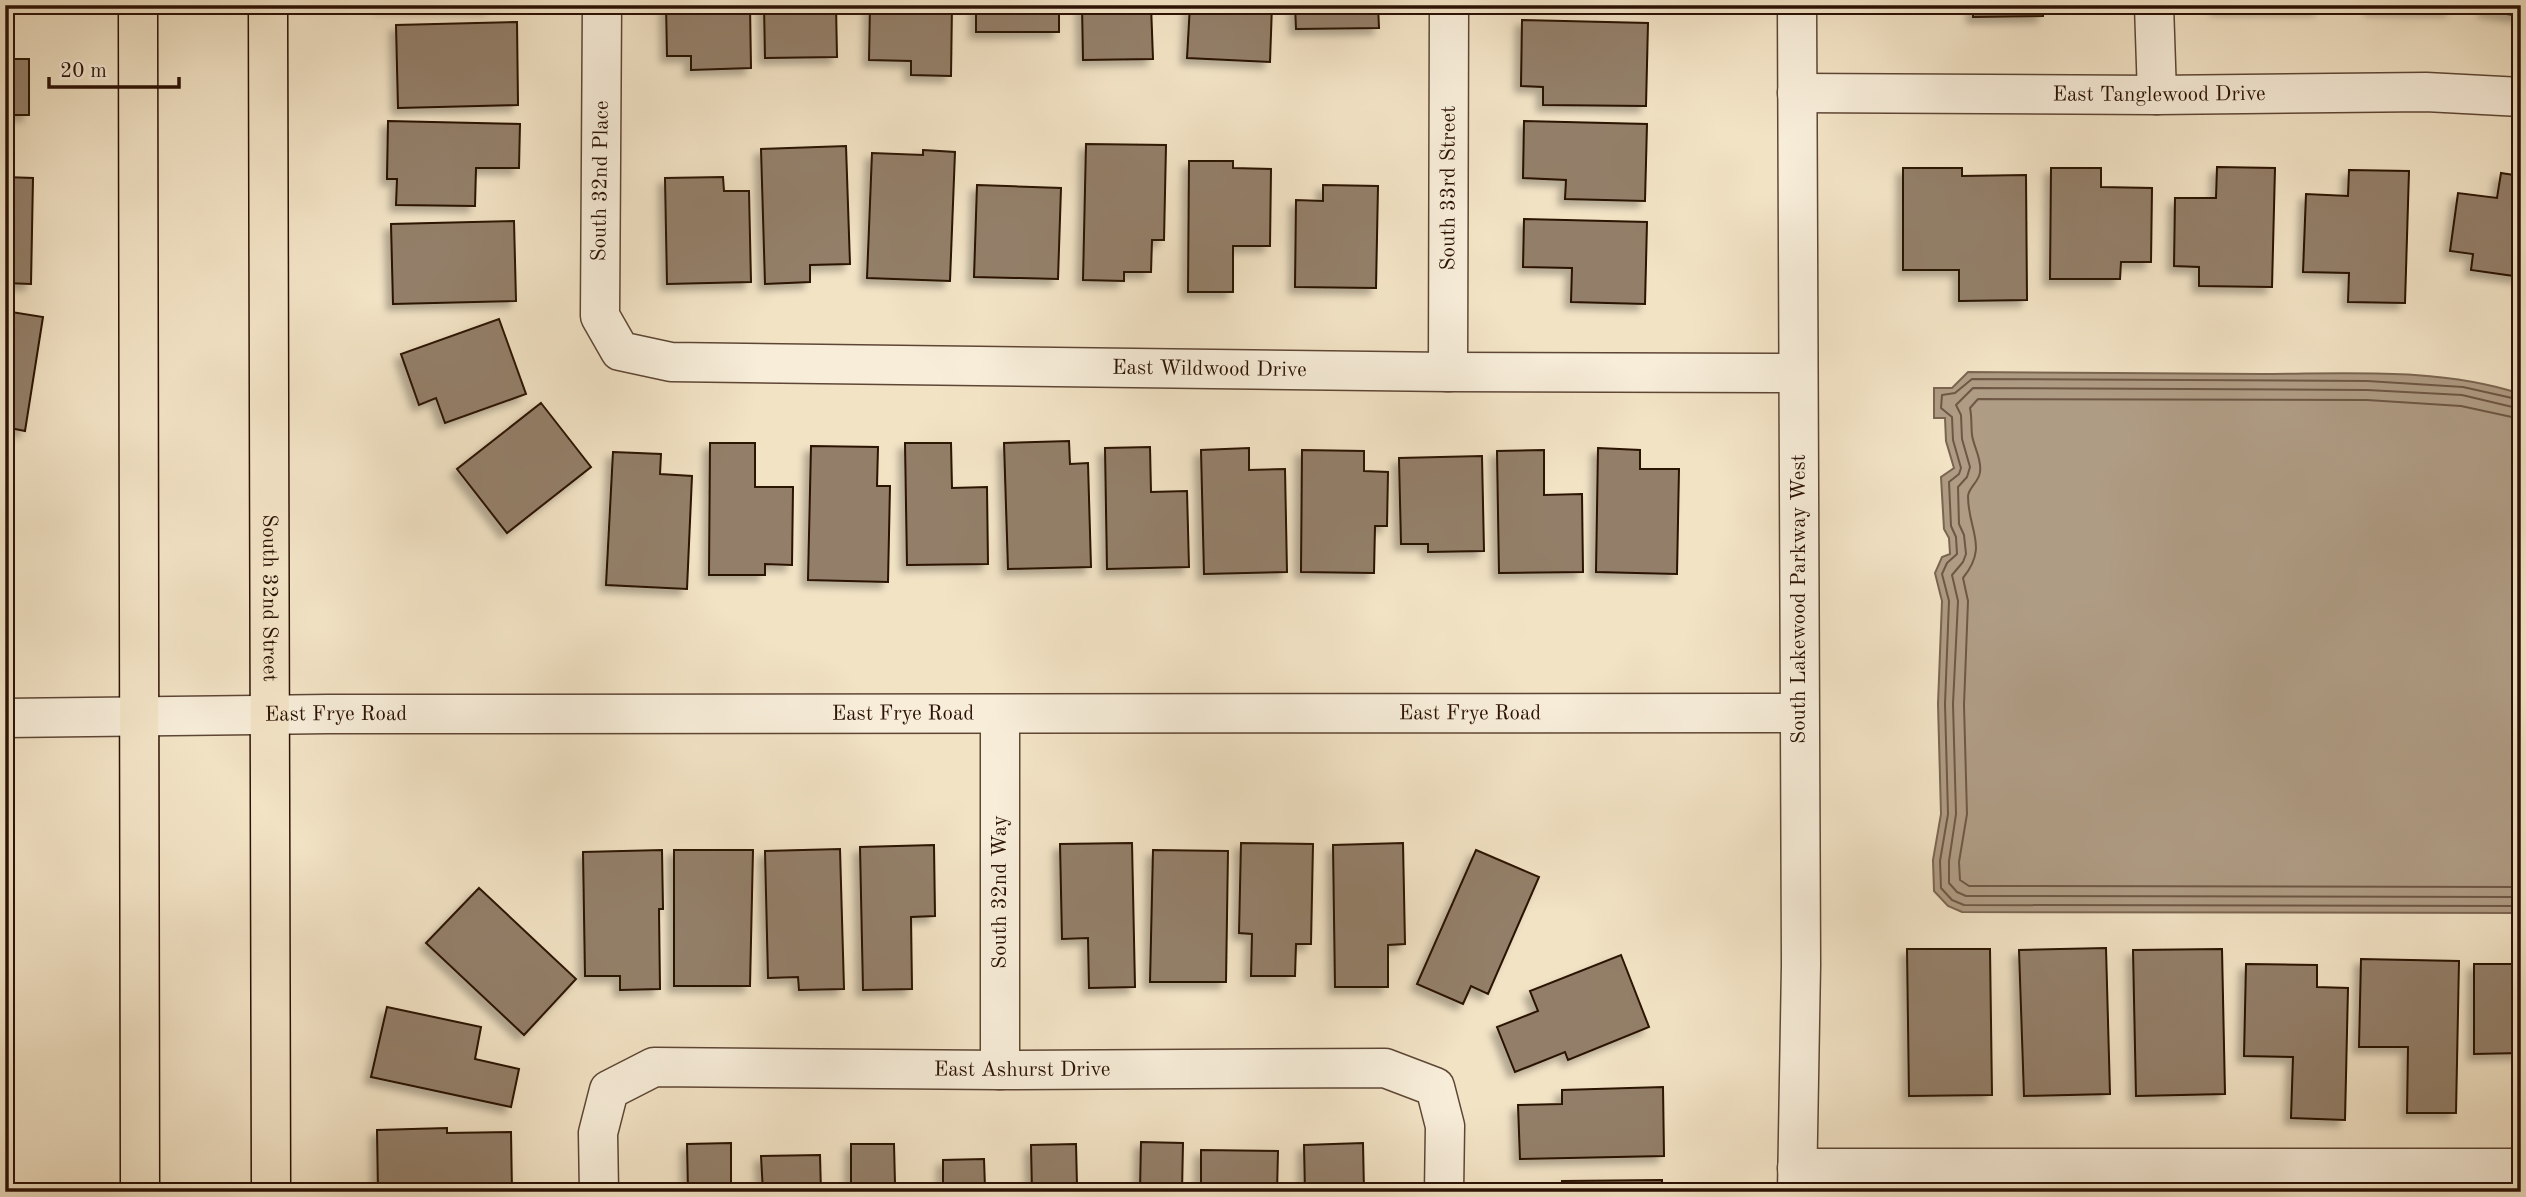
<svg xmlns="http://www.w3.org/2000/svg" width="2526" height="1197" viewBox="0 0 2526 1197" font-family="'Old Standard TT',serif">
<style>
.water{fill:#af9c84;stroke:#7b6551;stroke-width:2}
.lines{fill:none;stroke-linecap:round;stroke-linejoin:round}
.shore{stroke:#6e5744;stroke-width:2}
.building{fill:#937f69;stroke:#2c1205;stroke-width:2;filter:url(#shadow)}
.minor-casing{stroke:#5e4635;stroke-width:41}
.major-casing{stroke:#2c1205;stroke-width:41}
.minor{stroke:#f7edd9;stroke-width:38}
.major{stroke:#f2e3c5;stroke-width:38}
.labels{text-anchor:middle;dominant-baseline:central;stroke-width:7;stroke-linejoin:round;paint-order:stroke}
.street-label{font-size:21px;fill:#2c1205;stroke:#f7edd9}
</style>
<defs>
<filter id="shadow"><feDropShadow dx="-6" dy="6" stdDeviation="3.5" flood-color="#0004"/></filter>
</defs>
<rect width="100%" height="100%" fill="#f2e3c5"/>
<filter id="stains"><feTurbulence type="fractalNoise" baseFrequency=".00286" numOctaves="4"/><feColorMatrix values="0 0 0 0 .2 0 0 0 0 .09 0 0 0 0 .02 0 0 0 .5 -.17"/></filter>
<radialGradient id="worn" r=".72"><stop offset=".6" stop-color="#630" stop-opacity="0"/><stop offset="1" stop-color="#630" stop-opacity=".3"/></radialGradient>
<path class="water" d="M 1968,372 C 2066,372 2163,374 2261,374 C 2347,374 2439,367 2521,394 L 2521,913 L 1962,912 L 1948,906 L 1934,891 L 1933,860 L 1941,814 L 1938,704 L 1942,601 L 1935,573 L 1942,557 L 1950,554 L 1949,538 L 1944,529 L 1941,477 L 1954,468 L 1946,441 L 1945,418 L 1934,418 L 1934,388 L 1952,388 Z"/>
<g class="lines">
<path class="shore" d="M 2521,400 L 2463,387 L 2367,381 L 1972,379 L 1955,393 L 1942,395 L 1941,408 L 1952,417 L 1953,440 L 1961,468 L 1959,474 L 1949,482 L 1951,526 L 1956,537 L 1957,554 L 1947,563 L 1942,574 L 1949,601 L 1945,704 L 1948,814 L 1940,861 L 1941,888 L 1952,900 L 1964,905 L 2521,906
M 2521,409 L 2462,395 L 2367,390 L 1973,388 L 1956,405 L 1961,415 L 1962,439 L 1970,467 L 1967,477 L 1958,487 L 1959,524 L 1964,535 L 1966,554 L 1963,562 L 1952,575 L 1958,601 L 1953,704 L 1956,814 L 1949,861 L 1949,883 L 1957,892 L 1966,896 L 2521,897
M 2521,419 L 2461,406 L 2367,400 L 1978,399 L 1970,408 C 1972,417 1971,426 1972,435 C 1974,448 1982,459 1980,472 C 1979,482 1969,487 1968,496 C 1968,531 1989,546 1963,578 L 1968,601 L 1964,705 L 1967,814 L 1959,862 L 1960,880 L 1969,886 L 2521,887"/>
</g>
<path class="building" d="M 380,5 L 491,5 L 491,8 L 380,6 Z
M 666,5 L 750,5 L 751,68 L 691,70 L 691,56 L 667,56 Z
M 764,5 L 836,5 L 837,57 L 765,58 Z
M 870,5 L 952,5 L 951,76 L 911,75 L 911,61 L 869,60 Z
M 976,5 L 1059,5 L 1059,32 L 976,32 Z
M 1082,5 L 1151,5 L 1153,59 L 1083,60 Z
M 1190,5 L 1272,5 L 1270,62 L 1187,58 Z
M 1295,5 L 1378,5 L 1379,28 L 1296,29 Z
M 1973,5 L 2043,5 L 2043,16 L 1973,17 Z
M 2217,5 L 2320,5 L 2320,9 L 2217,9 Z
M 2371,5 L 2452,5 L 2452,10 L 2371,9 Z
M 2485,5 L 2521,5 L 2521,16 L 2485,11 Z
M 1522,20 L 1648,23 L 1646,106 L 1543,105 L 1543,87 L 1521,86 Z
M 517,22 L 518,105 L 398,108 L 396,25 Z
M 5,59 L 29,59 L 29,115 L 11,115 L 11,166 L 5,165 Z
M 388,121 L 520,124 L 519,168 L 476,168 L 475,206 L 396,205 L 397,179 L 387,179 Z
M 1524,121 L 1647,124 L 1645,201 L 1565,199 L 1566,180 L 1523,178 Z
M 1086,144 L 1166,145 L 1164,240 L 1152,240 L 1151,272 L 1124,272 L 1124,281 L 1083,280 Z
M 846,146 L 850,264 L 810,265 L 810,282 L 765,284 L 761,149 Z
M 923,150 L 955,152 L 950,281 L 867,278 L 872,153 L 923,155 Z
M 1189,161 L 1233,161 L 1233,168 L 1271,169 L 1270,246 L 1233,246 L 1233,292 L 1188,292 Z
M 2217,167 L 2275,168 L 2272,287 L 2199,286 L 2199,267 L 2174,266 L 2175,198 L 2216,198 Z
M 1903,168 L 1962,168 L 1962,176 L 2026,175 L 2027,300 L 1959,301 L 1959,270 L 1903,270 Z
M 2051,168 L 2101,168 L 2101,187 L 2152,188 L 2151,262 L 2121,262 L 2120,279 L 2050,279 Z
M 2349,170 L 2409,171 L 2405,303 L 2348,302 L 2349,273 L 2303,272 L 2306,194 L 2348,196 Z
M 2501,173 L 2521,176 L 2521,277 L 2471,270 L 2473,254 L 2450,251 L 2458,193 L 2497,198 Z
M 5,177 L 33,178 L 31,284 L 5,283 Z
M 723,177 L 724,191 L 749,191 L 751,282 L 667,284 L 665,178 Z
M 977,185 L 1061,188 L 1058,279 L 974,277 Z
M 1323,185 L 1378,186 L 1376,288 L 1295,287 L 1296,200 L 1323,201 Z
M 1524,219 L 1647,222 L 1645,304 L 1571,302 L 1572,268 L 1523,267 Z
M 514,221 L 516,301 L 393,304 L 391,224 Z
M 5,311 L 43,317 L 25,431 L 5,427 Z
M 499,319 L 526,394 L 445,423 L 436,398 L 419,405 L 401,354 Z
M 541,403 L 591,467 L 507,533 L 457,469 Z
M 1069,441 L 1070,464 L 1088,463 L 1091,567 L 1008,569 L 1004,443 Z
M 710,443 L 755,443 L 755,487 L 793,487 L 792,565 L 765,564 L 765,575 L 709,575 Z
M 905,443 L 951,443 L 952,488 L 987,487 L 988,564 L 907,565 Z
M 811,446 L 878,447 L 877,486 L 890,486 L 888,582 L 808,580 Z
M 1150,447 L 1151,492 L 1187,491 L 1189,567 L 1107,569 L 1105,448 Z
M 1249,448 L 1249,470 L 1285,469 L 1287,572 L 1204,574 L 1201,450 Z
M 1598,448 L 1640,450 L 1640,469 L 1679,469 L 1677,574 L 1596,572 Z
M 1302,450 L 1364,451 L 1364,471 L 1388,472 L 1387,526 L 1375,526 L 1374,573 L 1301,572 Z
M 1544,450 L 1544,495 L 1582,494 L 1583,572 L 1499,573 L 1497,451 Z
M 613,452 L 661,454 L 660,474 L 692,476 L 687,589 L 606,585 Z
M 1482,456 L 1484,551 L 1428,552 L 1428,544 L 1401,544 L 1399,458 Z
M 1132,843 L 1135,987 L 1089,988 L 1088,938 L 1062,939 L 1060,844 Z
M 1241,843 L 1313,844 L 1311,944 L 1296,944 L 1295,976 L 1251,976 L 1252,934 L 1239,933 Z
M 1403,843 L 1405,944 L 1388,945 L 1388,987 L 1335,987 L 1333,845 Z
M 934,845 L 935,916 L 911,917 L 912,989 L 863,990 L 860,847 Z
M 840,849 L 844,989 L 799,990 L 798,977 L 768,978 L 765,851 Z
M 662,850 L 663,909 L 659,909 L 660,989 L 620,990 L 620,976 L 585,976 L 583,852 Z
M 674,850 L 753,850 L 750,986 L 674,986 Z
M 1153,850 L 1228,851 L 1226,982 L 1150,982 Z
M 1476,850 L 1539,877 L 1488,994 L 1471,986 L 1463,1004 L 1417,984 Z
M 479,888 L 576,979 L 524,1035 L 426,943 Z
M 2106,948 L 2110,1094 L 2024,1096 L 2019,950 Z
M 1907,949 L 1990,949 L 1992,1095 L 1909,1096 Z
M 2222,949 L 2225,1094 L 2136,1096 L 2133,950 Z
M 1621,955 L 1649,1027 L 1568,1060 L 1565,1052 L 1515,1072 L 1497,1027 L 1538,1011 L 1530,991 Z
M 2361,959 L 2459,961 L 2456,1113 L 2407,1113 L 2408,1047 L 2359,1047 Z
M 2246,964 L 2317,965 L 2317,987 L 2348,988 L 2345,1120 L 2291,1118 L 2293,1057 L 2244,1056 Z
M 2474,964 L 2521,964 L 2521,1053 L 2474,1054 Z
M 387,1007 L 481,1027 L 475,1059 L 519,1069 L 511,1107 L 371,1077 Z
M 1663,1087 L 1664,1156 L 1520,1159 L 1518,1105 L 1562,1104 L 1562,1090 Z
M 447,1128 L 447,1133 L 511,1132 L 512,1192 L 378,1192 L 377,1130 Z
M 1141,1142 L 1183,1143 L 1182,1192 L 1114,1192 L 1140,1190 Z
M 731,1143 L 731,1192 L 660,1192 L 688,1191 L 687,1144 Z
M 1363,1143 L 1364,1192 L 1305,1192 L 1304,1145 Z
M 851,1144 L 894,1144 L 895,1184 L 910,1184 L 910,1192 L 851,1192 Z
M 1076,1144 L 1077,1186 L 1096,1186 L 1096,1192 L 1032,1192 L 1031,1145 Z
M 1201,1150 L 1278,1151 L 1277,1192 L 1201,1192 Z
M 820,1155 L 821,1192 L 763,1192 L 761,1156 Z
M 984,1159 L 985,1188 L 998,1188 L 998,1192 L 943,1192 L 943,1160 Z
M 1662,1180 L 1662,1192 L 1562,1192 L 1562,1181 Z"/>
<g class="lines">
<g class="minor-casing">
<g id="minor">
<path id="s1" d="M 602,5 L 600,316 L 620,351 L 671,362 L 1448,372 L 1797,373"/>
<path d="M 2154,5 L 2157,95"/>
<path id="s2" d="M 1797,93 L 2157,95 L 2426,92 L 2521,97"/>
<path id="s3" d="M 1448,372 L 1449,5"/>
<path d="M 1000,714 L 1000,1070"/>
<path id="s4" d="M 5,718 L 328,714 L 1799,713"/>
<path d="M 1797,1168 L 2521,1168"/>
<path id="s5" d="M 599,1192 L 598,1133 L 609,1090 L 654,1067 L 1000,1070 L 1385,1068 L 1435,1087 L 1445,1126 L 1444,1192"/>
<path d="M 1797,1192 L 1801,965 L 1797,5"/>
</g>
</g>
<g class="major-casing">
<g id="major">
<path d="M 138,5 L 140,1192"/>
<path id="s6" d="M 268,5 L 271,1192"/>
</g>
</g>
<use href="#minor" class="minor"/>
<use href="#major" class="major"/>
</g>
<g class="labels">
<g class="street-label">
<text stroke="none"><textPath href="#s2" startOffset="362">East Tanglewood Drive</textPath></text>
<text transform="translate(601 181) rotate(-89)">South 32nd Place</text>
<text stroke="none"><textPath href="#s3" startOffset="184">South 33rd Street</textPath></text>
<text stroke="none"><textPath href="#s1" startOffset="942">East Wildwood Drive</textPath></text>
<text stroke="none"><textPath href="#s6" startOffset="593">South 32nd Street</textPath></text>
<text transform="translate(1799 599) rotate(-90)">South Lakewood Parkway West</text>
<text stroke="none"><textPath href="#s4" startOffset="1465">East Frye Road</textPath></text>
<text stroke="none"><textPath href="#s4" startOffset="331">East Frye Road</textPath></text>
<text stroke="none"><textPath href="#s4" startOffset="898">East Frye Road</textPath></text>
<text transform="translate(1000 892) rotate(-90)">South 32nd Way</text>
<text stroke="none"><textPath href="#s5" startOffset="522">East Ashurst Drive</textPath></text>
</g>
</g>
<rect width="2526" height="1197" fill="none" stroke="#f2e3c5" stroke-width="28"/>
<rect x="7" y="7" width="2512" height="1183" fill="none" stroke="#2c1205" stroke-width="3.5"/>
<rect x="14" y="14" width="2498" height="1169" fill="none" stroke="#2c1205" stroke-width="2"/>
<path d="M49 77v10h130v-10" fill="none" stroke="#2c1205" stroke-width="3.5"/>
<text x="60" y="77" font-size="21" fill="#2c1205" stroke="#f7edd9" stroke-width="5" paint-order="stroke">20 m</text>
<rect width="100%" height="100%" filter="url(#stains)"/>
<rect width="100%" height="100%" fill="url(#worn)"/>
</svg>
